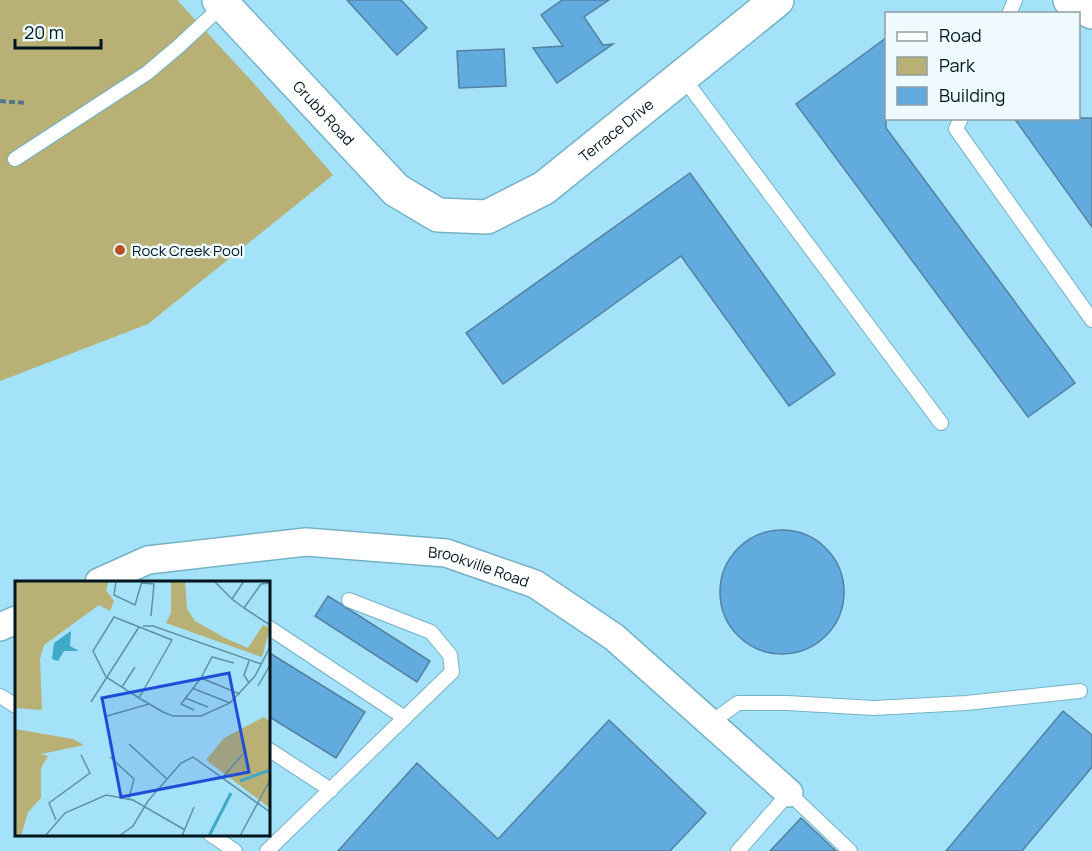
<svg xmlns="http://www.w3.org/2000/svg" width="1092" height="851" viewBox="0 0 1092 851" font-family="Manrope,sans-serif">
<style>
.green{fill:#b8b075}
.building{fill:#61abde;stroke:#5481a1;stroke-width:1.5}
.lines{fill:none;stroke-linecap:round;stroke-linejoin:round}
.lane-casing{stroke:#74b2c6;stroke-width:16}
.street-casing{stroke:#74b2c6;stroke-width:30}
.secondary-casing{stroke:#74b2c6;stroke-width:36}
.path{stroke:#4f7886;stroke-width:4;stroke-dasharray:6 3;stroke-linecap:butt}
.lane{stroke:#fff;stroke-width:14}
.street{stroke:#fff;stroke-width:27}
.secondary{stroke:#fff;stroke-width:33}
.poi-dot{fill:#b75027;stroke:#eefafe;stroke-width:2}
.labels{text-anchor:middle;dominant-baseline:central;stroke-width:5;stroke-linejoin:round;paint-order:stroke}
.street-label{font-size:15px;fill:#00151d;stroke:#eefafe}
.poi-label{font-size:15px;fill:#00151d;stroke:#eefafe;text-anchor:start}
.inset-river{fill:none;stroke:#3ea9c8;stroke-width:3}
.inset-road{fill:none;stroke:#6290a0;stroke-width:1.5}
.view{fill:#1d4ed8;fill-opacity:0.15;stroke:#1d4ed8;stroke-width:3}
.inset-edge{fill:none;stroke:#00151d;stroke-width:3}
</style>
<rect width="100%" height="100%" fill="#a3e2f8"/>
<path class="green" d="M 0,0 L 177,0 L 258,88 L 333,175 L 148,324 L 0,381 Z"/>
<path class="building" d="M 347,0 L 401,0 L 427,28 L 397,55 Z
M 562,0 L 609,0 L 584,17 L 603,45 L 613,44 L 557,83 L 533,48 L 563,46 L 541,15 Z
M 886,38 L 886,128 L 1075,383 L 1028,417 L 796,104 Z
M 504,49 L 506,86 L 459,88 L 457,51 Z
M 1014,118 L 1092,118 L 1092,227 Z
M 690,173 L 835,374 L 789,406 L 681,256 L 503,384 L 466,333 Z
M720 592a62 62 0 1 1 124 0a62 62 0 1 1-124 0Z
M 328,596 L 430,661 L 417,682 L 315,616 Z
M 268,652 L 365,712 L 336,758 L 268,716 Z
M 1063,711 L 1092,735 L 1092,767 L 1022,851 L 946,851 Z
M 609,720 L 706,813 L 670,851 L 338,851 L 417,763 L 498,839 Z
M 801,818 L 836,851 L 770,851 Z"/>
<g class="lines">
<g class="lane-casing">
<path id="lane" d="M 1009,14 L 1015,0
M 682,76 L 941,423
M 961,118 L 956,129 L 1092,320
M 15,159 L 147,73 L 179,46 L 223,5
M 268,627 L 405,718
M 0,696 L 16,706
M 710,723 L 738,703 L 787,703 L 874,708 L 966,703 L 1080,691
M 268,749 L 331,790
M 210,834 L 235,851
M 267,851 L 452,672 L 450,655 L 431,632 L 349,600
M 738,851 L 789,793 L 850,851"/>
</g>
<g class="street-casing">
<g id="street">
<path id="s1" d="M 99,582 L 148,560 L 306,542 L 446,553 L 535,584 L 614,637 L 789,793"/>
<path d="M 0,627 L 16,620"/>
</g>
</g>
<g class="secondary-casing">
<g id="secondary">
<path id="s2" d="M 219,0 L 396,190 L 438,215 L 487,217 L 544,188 L 777,0"/>
<path d="M 1070,0 L 1092,12"/>
</g>
</g>
<path class="path" d="M 0,101 L 26,103"/>
<use href="#lane" class="lane"/>
<use href="#street" class="street"/>
<use href="#secondary" class="secondary"/>
</g>
<circle class="poi-dot" cx="120" cy="250" r="6"/>
<g class="labels">
<g class="street-label">
<text stroke="none"><textPath href="#s2" startOffset="154">Grubb Road</textPath></text>
<text stroke="none"><textPath href="#s2" startOffset="514">Terrace Drive</textPath></text>
<text stroke="none"><textPath href="#s1" startOffset="388">Brookville Road</textPath></text>
</g>
<g class="poi-label">
<text x="132" y="250">Rock Creek Pool</text>
</g>
</g>
<g transform="translate(15 581)">
<rect width="255" height="255" fill="#a3e2f8"/>
<path d="M 0,0 L 94,0 L 91,9 L 99,20 L 95,30 L 84,24 L 29,64 L 25,78 L 27,129 L 0,127 ZM 156,0 L 170,0 L 172,28 L 180,40 L 210,57 L 233,67 L 248,44 L 255,47 L 247,76 L 151,42 L 156,32 ZM 249,136 L 255,141 L 255,227 L 191,179 L 209,157 ZM 0,148 L 58,158 L 69,164 L 26,173 L 33,175 L 26,187 L 26,217 L 13,231 L 6,255 L 0,255 Z" fill="#b8b075"/>
<path d="M 56,50 L 55,65 L 64,70 L 49,70 L 43,80 L 37,78 L 39,62 Z" fill="#3ea9c8"/>
<path class="inset-river" d="M 225,200 L 255,189M 194,255 L 216,212"/>
<path class="inset-road" d="M 101,0 L 99,14 L 120,24 L 127,0M 199,0 L 217,18M 229,0 L 217,18 L 229,27M 127,2 L 139,3 L 136,35M 255,2 L 246,3 L 229,27 L 255,44M 128,45 L 138,45 L 246,83M 234,80 L 229,94 L 234,102M 219,82 L 197,76 L 186,97 L 225,113M 243,105 L 255,84M 107,106 L 120,86M 177,107 L 215,122M 124,117 L 157,59 L 99,36 L 78,70 L 91,96 L 124,117 L 148,131 L 158,135 L 186,135 L 215,122 L 240,95 L 255,66M 170,117 L 193,126M 76,121 L 124,46M 179,129 L 166,123 L 186,97M 92,135 L 134,123M 114,163 L 152,198M 95,176 L 119,198 L 114,217M 208,196 L 228,173M 41,239 L 34,222 L 75,192 L 66,174M 30,255 L 50,232 L 91,214 L 118,219 L 170,249M 104,255 L 118,245 L 133,220 L 166,182 L 178,176 L 255,231M 167,255 L 179,226M 225,255 L 255,199"/>
<path class="view" d="M 214,92 L 234,191 L 106,216 L 87,117 Z"/>
<rect width="255" height="255" class="inset-edge"/>
</g>
<rect x="885" y="12" width="195" height="108" fill="#eefafe" stroke="#8f9ea4" stroke-width="1.5"/>
<rect x="897" y="32" width="30" height="9" fill="#ffffff" stroke="#8f9ea4" stroke-width="1.5"/>
<text x="939" y="42" font-size="18" fill="#00151d">Road</text>
<rect x="897" y="57" width="30" height="18" fill="#b8b075" stroke="#8f9ea4" stroke-width="1.5"/>
<text x="939" y="72" font-size="18" fill="#00151d">Park</text>
<rect x="897" y="87" width="30" height="18" fill="#61abde" stroke="#8f9ea4" stroke-width="1.5"/>
<text x="939" y="102" font-size="18" fill="#00151d">Building</text>
<path d="M15 39v9h86v-9" fill="none" stroke="#00151d" stroke-width="3"/>
<text x="24" y="39" font-size="18" fill="#00151d" stroke="#eefafe" stroke-width="4.5" paint-order="stroke">20 m</text>
</svg>
